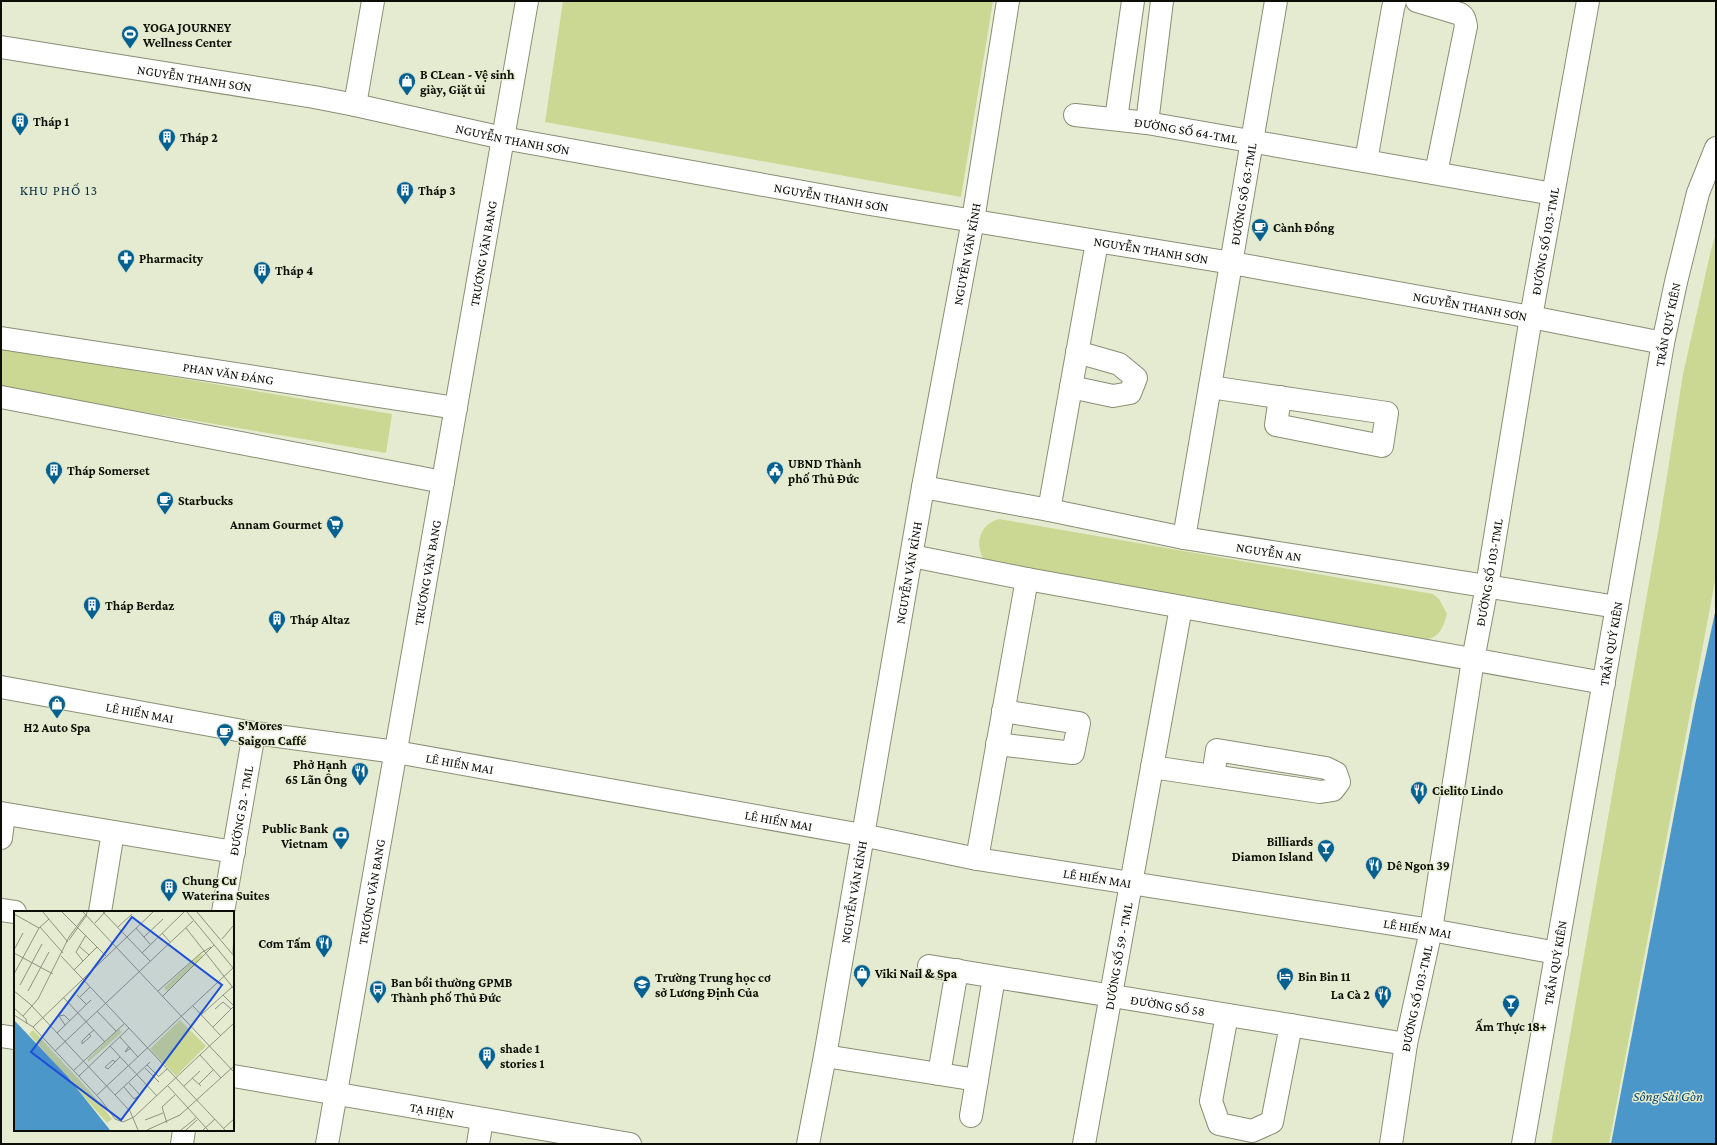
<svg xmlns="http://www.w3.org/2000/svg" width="1717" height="1145" viewBox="0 0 1717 1145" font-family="'Crimson Pro',serif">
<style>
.green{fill:#cbd894}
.water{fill:#4c97ca}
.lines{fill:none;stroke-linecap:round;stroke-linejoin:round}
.minor-casing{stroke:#898e75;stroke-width:24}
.minor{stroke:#fff;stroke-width:22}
.labels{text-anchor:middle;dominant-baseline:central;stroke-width:3;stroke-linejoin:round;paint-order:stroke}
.poi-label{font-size:13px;font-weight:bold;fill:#0c0e05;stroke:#e5ebd0;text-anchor:start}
.street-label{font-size:13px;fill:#0c0e05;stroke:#e5ebd0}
.neighbourhood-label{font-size:14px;letter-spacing:1px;fill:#082f47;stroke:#e5ebd0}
.water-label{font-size:14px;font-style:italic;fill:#064466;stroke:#e5ebd0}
.inset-road{fill:none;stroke:#8e937f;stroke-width:1}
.view{fill:#1d4ed8;fill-opacity:0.15;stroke:#1d4ed8;stroke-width:2}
.inset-edge{fill:none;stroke:#0c0e05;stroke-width:2}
</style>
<rect width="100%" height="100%" fill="#e5ebd0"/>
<path class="green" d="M 563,1 L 993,1 L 961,197 L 545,122 Z
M 1716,233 L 1716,576 L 1609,1144 L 1551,1144 L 1660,520 L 1683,374 L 1711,250 Z
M 1,348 L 392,414 L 386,453 L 1,388 Z
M 999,519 L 1433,594 L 1439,599 L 1447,614 C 1440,638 1435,641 1409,639 L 984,560 C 974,543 980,524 999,519 Z"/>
<path class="water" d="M 1716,608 L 1716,1144 L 1611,1144 L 1695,705 Z"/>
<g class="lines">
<g class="minor-casing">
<g id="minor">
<path d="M 1417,1 L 1460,14 C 1465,17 1465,21 1466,26 L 1436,173"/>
<path id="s1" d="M 1,47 L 314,97 L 355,105 L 503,138 L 864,203 L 1232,263 L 1531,317 L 1663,343"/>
<path d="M 355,105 L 373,1"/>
<path id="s2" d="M 1075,115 L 1147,123 L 1553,194"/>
<path d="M 1116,119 L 1133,1"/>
<path d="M 1147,123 L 1162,1"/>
<path d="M 1366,161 L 1393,8 L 1395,1"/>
<path id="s3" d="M 1,338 L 456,408"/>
<path d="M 1071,387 L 1113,396 L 1130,393 L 1136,378 L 1119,364 L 1077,352"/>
<path d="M 1210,387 L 1387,413 L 1382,446 L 1276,425 L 1280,397"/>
<path d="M 1,397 L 443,482"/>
<path id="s4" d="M 923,487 L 1049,510 L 1184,538 L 1617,607"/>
<path d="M 1049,510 L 1097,242"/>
<path id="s5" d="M 1184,538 L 1276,1"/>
<path d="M 912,556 L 1027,579 L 1604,683"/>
<path id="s6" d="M 1,687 L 254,733 L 396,752 L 862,835 L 977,859 L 1431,930 L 1557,953"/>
<path d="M 997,744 L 1073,753 L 1079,723 L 1003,711"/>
<path d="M 1152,767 L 1320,792 L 1333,790 L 1339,782 L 1336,773 L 1326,768 L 1217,750 L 1213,776"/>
<path d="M 1,813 L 234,852"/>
<path d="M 1,838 L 4,814"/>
<path d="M 977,859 L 1027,579"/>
<path d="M 1,910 L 15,912"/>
<path d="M 100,912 L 113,832"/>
<path id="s7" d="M 223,912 L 254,733"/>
<path id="s8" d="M 929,966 L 1406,1044"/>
<path d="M 1227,1015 L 1211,1101 L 1219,1124 L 1252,1131 L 1272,1122 L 1291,1025"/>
<path d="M 1,1036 L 15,1038"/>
<path d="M 825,1056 L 977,1080"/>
<path d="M 939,1074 L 957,970"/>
<path id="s9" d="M 233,1076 L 630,1144"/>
<path d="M 971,1116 L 994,977"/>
<path d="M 182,1144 L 184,1130"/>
<path id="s10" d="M 327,1144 L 527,1"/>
<path d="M 478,1144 L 482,1119"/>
<path id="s11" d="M 808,1144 L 825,1056 L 923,487 L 973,220 L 1008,1"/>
<path id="s12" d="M 1084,1144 L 1181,607"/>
<path id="s13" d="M 1391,1144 L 1406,1044 L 1431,930 L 1473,660 L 1487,586 L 1531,317 L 1588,1"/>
<path id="s14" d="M 1523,1144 L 1663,343 L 1676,282 L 1698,193 L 1716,148"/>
</g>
</g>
<use href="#minor" class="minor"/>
</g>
<defs>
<g id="stadium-pin" transform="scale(0.9)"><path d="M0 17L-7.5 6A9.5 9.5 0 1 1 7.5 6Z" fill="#026191" stroke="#e5ebd0"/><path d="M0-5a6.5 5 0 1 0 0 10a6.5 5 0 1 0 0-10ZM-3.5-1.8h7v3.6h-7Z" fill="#fff"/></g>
<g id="shop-pin" transform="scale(0.9)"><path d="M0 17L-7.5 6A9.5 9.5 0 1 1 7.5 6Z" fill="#026191" stroke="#e5ebd0"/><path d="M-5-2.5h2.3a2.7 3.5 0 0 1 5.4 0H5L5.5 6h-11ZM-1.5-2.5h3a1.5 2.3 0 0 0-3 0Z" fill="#fff"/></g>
<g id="building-pin" transform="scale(0.9)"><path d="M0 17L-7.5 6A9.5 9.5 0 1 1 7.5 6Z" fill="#026191" stroke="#e5ebd0"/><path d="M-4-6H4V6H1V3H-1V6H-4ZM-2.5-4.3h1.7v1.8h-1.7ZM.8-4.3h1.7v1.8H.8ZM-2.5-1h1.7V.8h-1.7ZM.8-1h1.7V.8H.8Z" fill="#fff"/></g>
<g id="cafe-pin" transform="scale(0.9)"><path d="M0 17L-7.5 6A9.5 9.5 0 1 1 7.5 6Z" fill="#026191" stroke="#e5ebd0"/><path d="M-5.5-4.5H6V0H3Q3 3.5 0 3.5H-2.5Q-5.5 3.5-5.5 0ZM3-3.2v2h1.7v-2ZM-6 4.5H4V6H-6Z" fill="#fff"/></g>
<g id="pharmacy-pin" transform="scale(0.9)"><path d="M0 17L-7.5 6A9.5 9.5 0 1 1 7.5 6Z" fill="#026191" stroke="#e5ebd0"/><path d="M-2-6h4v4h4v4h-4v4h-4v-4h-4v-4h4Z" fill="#fff"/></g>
<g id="civic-pin" transform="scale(0.9)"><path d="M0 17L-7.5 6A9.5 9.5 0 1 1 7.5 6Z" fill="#026191" stroke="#e5ebd0"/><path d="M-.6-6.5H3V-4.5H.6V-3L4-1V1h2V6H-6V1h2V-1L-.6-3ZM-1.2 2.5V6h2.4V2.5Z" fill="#fff"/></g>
<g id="supermarket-pin" transform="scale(0.9)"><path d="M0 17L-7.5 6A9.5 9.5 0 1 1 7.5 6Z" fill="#026191" stroke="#e5ebd0"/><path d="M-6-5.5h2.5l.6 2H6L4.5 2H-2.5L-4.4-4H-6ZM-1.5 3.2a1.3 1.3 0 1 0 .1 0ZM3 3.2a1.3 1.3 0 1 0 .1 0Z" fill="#fff"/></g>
<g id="restaurant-pin" transform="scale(0.9)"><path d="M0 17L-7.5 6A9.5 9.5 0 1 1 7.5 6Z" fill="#026191" stroke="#e5ebd0"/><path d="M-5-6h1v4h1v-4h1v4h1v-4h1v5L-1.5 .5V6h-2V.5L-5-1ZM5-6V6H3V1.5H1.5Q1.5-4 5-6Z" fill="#fff"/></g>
<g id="bank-pin" transform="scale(0.9)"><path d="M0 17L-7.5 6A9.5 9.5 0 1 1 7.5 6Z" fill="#026191" stroke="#e5ebd0"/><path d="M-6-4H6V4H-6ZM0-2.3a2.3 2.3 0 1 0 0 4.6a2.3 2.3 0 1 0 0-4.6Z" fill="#fff"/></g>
<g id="bar-pin" transform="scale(0.9)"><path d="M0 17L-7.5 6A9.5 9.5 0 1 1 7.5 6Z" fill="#026191" stroke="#e5ebd0"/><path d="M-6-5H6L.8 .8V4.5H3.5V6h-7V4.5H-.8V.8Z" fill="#fff"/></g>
<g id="hotel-pin" transform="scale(0.9)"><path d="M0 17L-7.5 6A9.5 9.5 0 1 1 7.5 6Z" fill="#026191" stroke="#e5ebd0"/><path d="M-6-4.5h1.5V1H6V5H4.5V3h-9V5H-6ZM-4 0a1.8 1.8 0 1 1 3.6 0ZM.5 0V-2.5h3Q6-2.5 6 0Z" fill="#fff"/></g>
<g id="school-pin" transform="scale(0.9)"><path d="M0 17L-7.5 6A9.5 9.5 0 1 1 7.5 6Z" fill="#026191" stroke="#e5ebd0"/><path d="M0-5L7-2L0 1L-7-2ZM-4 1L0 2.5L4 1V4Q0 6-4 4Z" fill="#fff"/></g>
<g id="bus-pin" transform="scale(0.9)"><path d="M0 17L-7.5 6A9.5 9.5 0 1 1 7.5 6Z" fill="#026191" stroke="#e5ebd0"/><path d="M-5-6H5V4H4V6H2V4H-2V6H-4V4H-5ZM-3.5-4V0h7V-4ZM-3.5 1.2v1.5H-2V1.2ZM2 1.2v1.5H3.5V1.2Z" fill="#fff"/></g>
</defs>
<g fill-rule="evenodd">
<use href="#stadium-pin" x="130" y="34"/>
<use href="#shop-pin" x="407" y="81"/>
<use href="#building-pin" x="20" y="121"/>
<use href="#building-pin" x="167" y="137"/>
<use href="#building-pin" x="405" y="190"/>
<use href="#cafe-pin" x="1260" y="227"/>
<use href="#pharmacy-pin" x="126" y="258"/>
<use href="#building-pin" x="262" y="270"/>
<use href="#building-pin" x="54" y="470"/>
<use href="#civic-pin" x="775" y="470"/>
<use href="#cafe-pin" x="165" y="500"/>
<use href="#supermarket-pin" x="335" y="524"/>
<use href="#building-pin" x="92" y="605"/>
<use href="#building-pin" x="277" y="619"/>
<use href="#shop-pin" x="57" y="704"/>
<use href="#cafe-pin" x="225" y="732"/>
<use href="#restaurant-pin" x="360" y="771"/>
<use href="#restaurant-pin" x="1419" y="790"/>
<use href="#bank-pin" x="341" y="835"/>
<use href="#bar-pin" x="1326" y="848"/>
<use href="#restaurant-pin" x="1374" y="865"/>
<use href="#building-pin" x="169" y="887"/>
<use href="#restaurant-pin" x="324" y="943"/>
<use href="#shop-pin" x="862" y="973"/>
<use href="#hotel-pin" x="1285" y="976"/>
<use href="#school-pin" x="642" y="984"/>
<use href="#bus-pin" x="378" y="989"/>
<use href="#restaurant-pin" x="1383" y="994"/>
<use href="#bar-pin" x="1511" y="1003"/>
<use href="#building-pin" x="487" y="1055"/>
</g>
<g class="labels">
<g class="poi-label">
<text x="143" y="27">YOGA JOURNEY<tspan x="143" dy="15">Wellness Center</tspan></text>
<text x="420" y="74">B CLean - Vệ sinh<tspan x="420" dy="15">giày, Giặt ủi</tspan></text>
<text x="33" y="121">Tháp 1</text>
<text x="180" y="137">Tháp 2</text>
<text x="418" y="190">Tháp 3</text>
<text x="1273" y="227">Cành Đồng</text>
<text x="139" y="258">Pharmacity</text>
<text x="275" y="270">Tháp 4</text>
<text x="788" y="463">UBND Thành<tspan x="788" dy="15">phố Thủ Đức</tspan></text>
<text x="67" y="470">Tháp Somerset</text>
<text x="178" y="500">Starbucks</text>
<text x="322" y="524" text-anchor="end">Annam Gourmet</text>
<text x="105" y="605">Tháp Berdaz</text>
<text x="290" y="619">Tháp Altaz</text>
<text x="238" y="725">S'Mores<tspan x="238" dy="15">Saigon Caffé</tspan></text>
<text x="57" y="727" text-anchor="middle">H2 Auto Spa</text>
<text x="347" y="764" text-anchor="end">Phở Hạnh<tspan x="347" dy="15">65 Lãn Ông</tspan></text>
<text x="1432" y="790">Cielito Lindo</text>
<text x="328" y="828" text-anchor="end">Public Bank<tspan x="328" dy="15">Vietnam</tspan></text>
<text x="1313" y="841" text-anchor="end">Billiards<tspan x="1313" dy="15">Diamon Island</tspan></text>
<text x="1387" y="865">Dê Ngon 39</text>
<text x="182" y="880">Chung Cư<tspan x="182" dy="15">Waterina Suites</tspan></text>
<text x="311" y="943" text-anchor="end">Cơm Tấm</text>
<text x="875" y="973">Viki Nail &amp; Spa</text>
<text x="1298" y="976">Bin Bin 11</text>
<text x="655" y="977">Trường Trung học cơ<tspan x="655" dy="15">sở Lương Định Của</tspan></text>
<text x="391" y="982">Ban bồi thường GPMB<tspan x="391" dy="15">Thành phố Thủ Đức</tspan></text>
<text x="1370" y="994" text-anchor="end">La Cà 2</text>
<text x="1511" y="1026" text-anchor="middle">Ấm Thực 18+</text>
<text x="500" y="1048">shade 1<tspan x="500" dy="15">stories 1</tspan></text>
</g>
<g class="street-label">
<text stroke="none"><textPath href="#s1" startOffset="196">NGUYỄN THANH SƠN</textPath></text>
<text stroke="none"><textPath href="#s2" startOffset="112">ĐƯỜNG SỐ 64-TML</textPath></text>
<text stroke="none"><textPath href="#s1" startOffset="520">NGUYỄN THANH SƠN</textPath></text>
<text stroke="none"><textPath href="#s5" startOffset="349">ĐƯỜNG SỐ 63-TML</textPath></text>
<text stroke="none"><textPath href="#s1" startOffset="844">NGUYỄN THANH SƠN</textPath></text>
<text stroke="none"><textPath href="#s13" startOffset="916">ĐƯỜNG SỐ 103-TML</textPath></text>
<text stroke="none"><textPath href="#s1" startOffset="1168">NGUYỄN THANH SƠN</textPath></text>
<text stroke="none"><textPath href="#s10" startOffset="904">TRƯƠNG VĂN BANG</textPath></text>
<text stroke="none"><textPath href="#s11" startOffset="904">NGUYỄN VĂN KỈNH</textPath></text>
<text stroke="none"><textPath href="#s1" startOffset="1492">NGUYỄN THANH SƠN</textPath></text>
<text stroke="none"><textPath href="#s14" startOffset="832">TRẦN QUÝ KIÊN</textPath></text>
<text stroke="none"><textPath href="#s3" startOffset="230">PHAN VĂN ĐÁNG</textPath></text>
<text stroke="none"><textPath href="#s4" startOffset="352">NGUYỄN AN</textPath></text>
<text stroke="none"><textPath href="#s10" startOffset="580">TRƯƠNG VĂN BANG</textPath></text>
<text stroke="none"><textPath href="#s13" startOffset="580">ĐƯỜNG SỐ 103-TML</textPath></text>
<text stroke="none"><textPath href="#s11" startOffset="580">NGUYỄN VĂN KỈNH</textPath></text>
<text stroke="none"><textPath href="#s14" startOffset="508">TRẦN QUÝ KIÊN</textPath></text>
<text stroke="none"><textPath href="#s6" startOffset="141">LÊ HIẾN MAI</textPath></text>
<text stroke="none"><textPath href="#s6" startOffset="465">LÊ HIẾN MAI</textPath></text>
<text stroke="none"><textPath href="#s7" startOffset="103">ĐƯỜNG 52 - TML</textPath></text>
<text stroke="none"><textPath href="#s6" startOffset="789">LÊ HIẾN MAI</textPath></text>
<text stroke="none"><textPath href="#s6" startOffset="1113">LÊ HIẾN MAI</textPath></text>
<text stroke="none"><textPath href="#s10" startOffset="256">TRƯƠNG VĂN BANG</textPath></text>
<text stroke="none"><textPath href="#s11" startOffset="256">NGUYỄN VĂN KỈNH</textPath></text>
<text stroke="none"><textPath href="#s6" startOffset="1437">LÊ HIẾN MAI</textPath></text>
<text stroke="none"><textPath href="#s12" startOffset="191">DƯỜNG SỐ 59 - TML</textPath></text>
<text stroke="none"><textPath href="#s14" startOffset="184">TRẦN QUÝ KIÊN</textPath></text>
<text stroke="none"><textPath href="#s13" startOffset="148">ĐƯỜNG SỐ 103-TML</textPath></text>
<text stroke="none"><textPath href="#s8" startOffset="242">ĐƯỜNG SỐ 58</textPath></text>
<text stroke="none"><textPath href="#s9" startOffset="202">TẠ HIỆN</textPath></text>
</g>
<g class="neighbourhood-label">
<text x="59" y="190">KHU PHỐ 13</text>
</g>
<g class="water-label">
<text x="1668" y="1096">Sông Sài Gòn</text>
</g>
</g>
<g transform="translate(14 911)">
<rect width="220" height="220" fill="#e5ebd0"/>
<path d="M 186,43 L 189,46 L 153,80 L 150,77 ZM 166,109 L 192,135 L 162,165 L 136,138 ZM 105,118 L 108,121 L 74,151 L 74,148 ZM 19,119 L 79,184 L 98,208 L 93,212 L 15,123 Z" fill="#cbd894"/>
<path d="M 0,109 L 53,165 L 96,219 L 0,219 Z" fill="#4c97ca"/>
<path class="inset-road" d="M 29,1 L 54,31M 48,1 L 92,45M 69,1 L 220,161M 89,1 L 136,50M 173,1 L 220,58M 183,1 L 220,45M 0,3 L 25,17M 81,12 L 91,1M 26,16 L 49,42M 104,16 L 118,3M 122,17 L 136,33M 172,17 L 220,78M 148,22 L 156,31M 130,26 L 149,8M 208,28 L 219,15M 55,29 L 72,5 L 73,1M 65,35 L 75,44M 0,39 L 9,22M 0,42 L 39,63M 128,42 L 170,1M 219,42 L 220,22M 47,45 L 211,219M 69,50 L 62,41 L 72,24M 60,59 L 83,36M 0,63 L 25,17 L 35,8M 6,74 L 28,33M 0,80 L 16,93 L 116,200 L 124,219M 14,80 L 35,41M 144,80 L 187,42 L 197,36M 63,84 L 73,94M 209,84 L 220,95M 149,85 L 200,34M 49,86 L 91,131M 66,86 L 76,76M 179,95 L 207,125M 0,97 L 12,108 L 13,113M 201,98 L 209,91 L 217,98M 83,100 L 102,120M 0,104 L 19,116 L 87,189 L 101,208 L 109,211 L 120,206 L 220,112M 187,104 L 218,76M 9,105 L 24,88 L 55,26 L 72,3M 51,114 L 45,105 L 50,104 L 56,110M 19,116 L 139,1M 199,116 L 220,95M 43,122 L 77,89M 75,123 L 77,125 L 68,133 L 68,130 L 75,123 L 80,119M 106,126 L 124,146M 96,135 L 143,185M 115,135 L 111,141 L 117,137M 41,140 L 179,10M 186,144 L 207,167M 133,154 L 145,166M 131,157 L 145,171M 94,158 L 106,146M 94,158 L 91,156 L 99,149 L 101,151M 60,159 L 111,112M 65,165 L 115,117M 144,166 L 153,158M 178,167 L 187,175M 185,173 L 199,159M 154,175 L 194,219M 170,175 L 186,160M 110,176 L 120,188 L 126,184 L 115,172M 83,184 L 219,57M 101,184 L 136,151M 131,209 L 149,202M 153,212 L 148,196 L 161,184M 209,218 L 220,208M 133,219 L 166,204 L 220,155M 167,219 L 182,207M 172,219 L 183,209M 189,219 L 201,208"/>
<path class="view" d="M 118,6 L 208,74 L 107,209 L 17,141 Z"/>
<rect width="220" height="220" class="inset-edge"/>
</g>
<rect width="1717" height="1145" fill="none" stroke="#0c0e05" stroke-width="4"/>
</svg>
